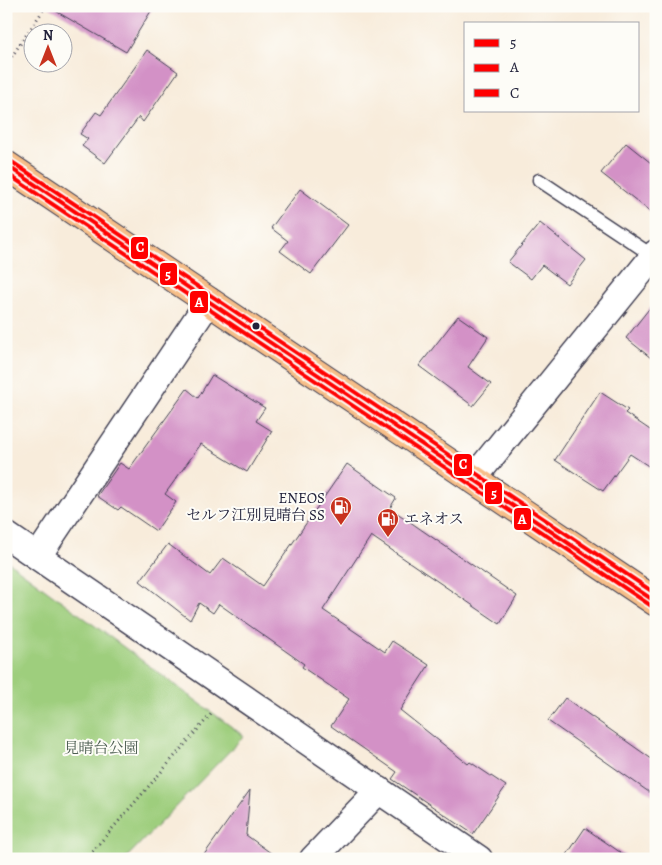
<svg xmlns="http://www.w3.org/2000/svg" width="662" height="865" viewBox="0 0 662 865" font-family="Alegreya,'Noto Serif JP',serif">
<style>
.green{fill:#9ece7d;stroke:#60785c}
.building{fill:#d391c6}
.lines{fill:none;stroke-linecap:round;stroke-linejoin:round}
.lane-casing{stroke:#424053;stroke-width:15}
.street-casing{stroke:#424053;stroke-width:29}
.primary-casing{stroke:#424053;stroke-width:30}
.path{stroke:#424053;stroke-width:3;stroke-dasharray:1 4;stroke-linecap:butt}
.lane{stroke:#fff;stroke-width:12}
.street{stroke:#fff;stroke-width:26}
.primary{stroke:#f7be88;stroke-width:28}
.bus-1-casing{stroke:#fdfcf7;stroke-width:8}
.bus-2-casing{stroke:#fdfcf7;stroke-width:8}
.bus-3-casing{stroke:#fdfcf7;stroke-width:8}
.bus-1{stroke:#f00;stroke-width:4}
.bus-2{stroke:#f00;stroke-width:4}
.bus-3{stroke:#f00;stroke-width:4}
.bus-dot{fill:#22223b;stroke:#fdfcf7;stroke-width:2}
.labels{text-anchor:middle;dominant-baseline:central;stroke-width:4;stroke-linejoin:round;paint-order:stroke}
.poi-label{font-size:15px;fill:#22223b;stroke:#fdfcf7;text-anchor:end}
.park-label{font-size:15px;fill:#4d5e52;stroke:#fdfcf7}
.line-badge{stroke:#fdfcf7;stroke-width:2}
.badge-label{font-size:14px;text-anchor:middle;font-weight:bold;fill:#fff}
</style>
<rect width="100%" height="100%" fill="#fdfcf7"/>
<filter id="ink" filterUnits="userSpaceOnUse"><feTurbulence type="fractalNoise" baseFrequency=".02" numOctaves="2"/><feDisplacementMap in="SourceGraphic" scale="10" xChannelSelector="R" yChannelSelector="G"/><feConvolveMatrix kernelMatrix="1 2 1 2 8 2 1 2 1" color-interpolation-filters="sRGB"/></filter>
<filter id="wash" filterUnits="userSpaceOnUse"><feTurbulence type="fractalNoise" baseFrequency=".0096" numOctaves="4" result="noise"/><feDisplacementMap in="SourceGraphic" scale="20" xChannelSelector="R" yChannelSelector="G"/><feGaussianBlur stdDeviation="1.12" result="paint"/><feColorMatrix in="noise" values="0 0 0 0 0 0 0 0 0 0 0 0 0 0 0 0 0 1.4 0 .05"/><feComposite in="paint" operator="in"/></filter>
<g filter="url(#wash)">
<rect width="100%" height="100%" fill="#f8ecdb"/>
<path class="green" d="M 6,560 L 244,736 L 125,859 L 6,859 Z"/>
<g id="blocks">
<path class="building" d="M 47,6 L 154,6 L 126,52 Z
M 147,50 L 178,72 L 143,122 L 139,117 L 105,163 L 82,146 L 88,139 L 80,134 L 96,112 L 101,115 Z
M 626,143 L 656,167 L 656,216 L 601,173 Z
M 300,189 L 348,225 L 311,274 L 280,251 L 288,241 L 271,228 Z
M 540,223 L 586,260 L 567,284 L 542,265 L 531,279 L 508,262 Z
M 656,300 L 656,362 L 626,338 Z
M 458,316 L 488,337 L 468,367 L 491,384 L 473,406 L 419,366 Z
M 212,375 L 265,408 L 256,421 L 272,431 L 247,472 L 201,444 L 165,494 L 176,502 L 156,531 L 121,507 L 118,510 L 97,496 L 120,463 L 129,469 L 187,389 L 198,398 Z
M 600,392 L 628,410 L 625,413 L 656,434 L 656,471 L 630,454 L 603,491 L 555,460 Z
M 347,464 L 396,498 L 390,508 L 517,596 L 500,624 L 371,536 L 323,610 L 385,652 L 392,641 L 429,665 L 400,710 L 468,764 L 470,762 L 506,786 L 473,834 L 392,779 L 397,772 L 331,726 L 349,699 L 302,667 L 304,664 L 219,604 L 213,613 L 199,603 L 190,620 L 140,581 L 168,544 L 210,575 L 223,558 L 263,586 Z
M 565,698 L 656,762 L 656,797 L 548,721 Z
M 250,790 L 246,835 L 279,859 L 201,859 Z
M 585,828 L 630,859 L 564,859 Z"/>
</g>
</g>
<g filter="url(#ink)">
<use href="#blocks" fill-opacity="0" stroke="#424053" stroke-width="1"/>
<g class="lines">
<g class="lane-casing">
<path id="lane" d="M 539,180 L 653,256"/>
</g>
<g class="street-casing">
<path id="street" d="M 473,479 L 656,253
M 6,535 L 479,859
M 38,556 L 209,301
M 313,859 L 379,790"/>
</g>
<g class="primary-casing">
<path id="primary" d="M 6,165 L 656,602"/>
</g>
<path class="path" d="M 6,65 L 46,6
M 86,859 L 212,713"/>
<use href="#lane" class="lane"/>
<use href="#street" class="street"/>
<use href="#primary" class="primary"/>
<g class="bus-1-casing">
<path id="bus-1" d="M 6,165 L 656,602"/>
</g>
<g class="bus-2-casing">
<path id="bus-2" d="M 6,173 L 653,607"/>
</g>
<g class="bus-3-casing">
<path id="bus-3" d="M 9,160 L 656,594"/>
</g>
<use href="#bus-1" class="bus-1"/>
<use href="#bus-2" class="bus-2"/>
<use href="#bus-3" class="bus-3"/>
</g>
</g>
<defs>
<g id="fuel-pin" transform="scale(1.125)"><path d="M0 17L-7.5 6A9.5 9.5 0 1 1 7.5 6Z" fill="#c8321e" stroke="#fdfcf7"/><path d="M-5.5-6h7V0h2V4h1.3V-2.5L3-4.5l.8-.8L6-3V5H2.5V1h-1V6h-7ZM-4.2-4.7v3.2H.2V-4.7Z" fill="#fff"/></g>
</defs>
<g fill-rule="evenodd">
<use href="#fuel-pin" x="341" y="507"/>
<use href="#fuel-pin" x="388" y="519"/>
</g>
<circle class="bus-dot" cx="256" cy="326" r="4.5"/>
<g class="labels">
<g class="poi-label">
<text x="325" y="498">ENEOS<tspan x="325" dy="17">セルフ江別見晴台 SS</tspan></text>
<text x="404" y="519" text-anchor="start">エネオス</text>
</g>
<g class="park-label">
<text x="101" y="748">見晴台公園</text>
</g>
</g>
<g class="line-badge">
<rect x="130" y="236" width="19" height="24" rx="5" fill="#f00"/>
<rect x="159" y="262" width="19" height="24" rx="5" fill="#f00"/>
<rect x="189" y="290" width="20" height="24" rx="5" fill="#f00"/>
<rect x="453" y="453" width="20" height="24" rx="5" fill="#f00"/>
<rect x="484" y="481" width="19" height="24" rx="5" fill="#f00"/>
<rect x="513" y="507" width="19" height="24" rx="5" fill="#f00"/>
</g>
<g class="badge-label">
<text x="140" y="252">C</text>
<text x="168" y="279">5</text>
<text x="199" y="307">A</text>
<text x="463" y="469">C</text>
<text x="494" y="498">5</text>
<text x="522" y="524">A</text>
</g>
<rect width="662" height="865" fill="none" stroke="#fdfcf7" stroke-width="25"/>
<rect x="464" y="22" width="175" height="90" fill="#fdfcf7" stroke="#a5a5ac"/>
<rect x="474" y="39" width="25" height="8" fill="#ff0000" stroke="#a5a5ac"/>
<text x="510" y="48" font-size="15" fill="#22223b">5</text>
<rect x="474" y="64" width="25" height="8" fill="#ff0000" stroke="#a5a5ac"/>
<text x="510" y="72" font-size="15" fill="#22223b">A</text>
<rect x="474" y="89" width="25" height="8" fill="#ff0000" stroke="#a5a5ac"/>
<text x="510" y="98" font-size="15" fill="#22223b">C</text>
<g transform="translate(48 48)"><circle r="24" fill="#fdfcf7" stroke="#a5a5ac"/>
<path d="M0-4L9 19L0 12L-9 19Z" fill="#c8321e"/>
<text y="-8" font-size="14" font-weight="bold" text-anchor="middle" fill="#22223b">N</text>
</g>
</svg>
